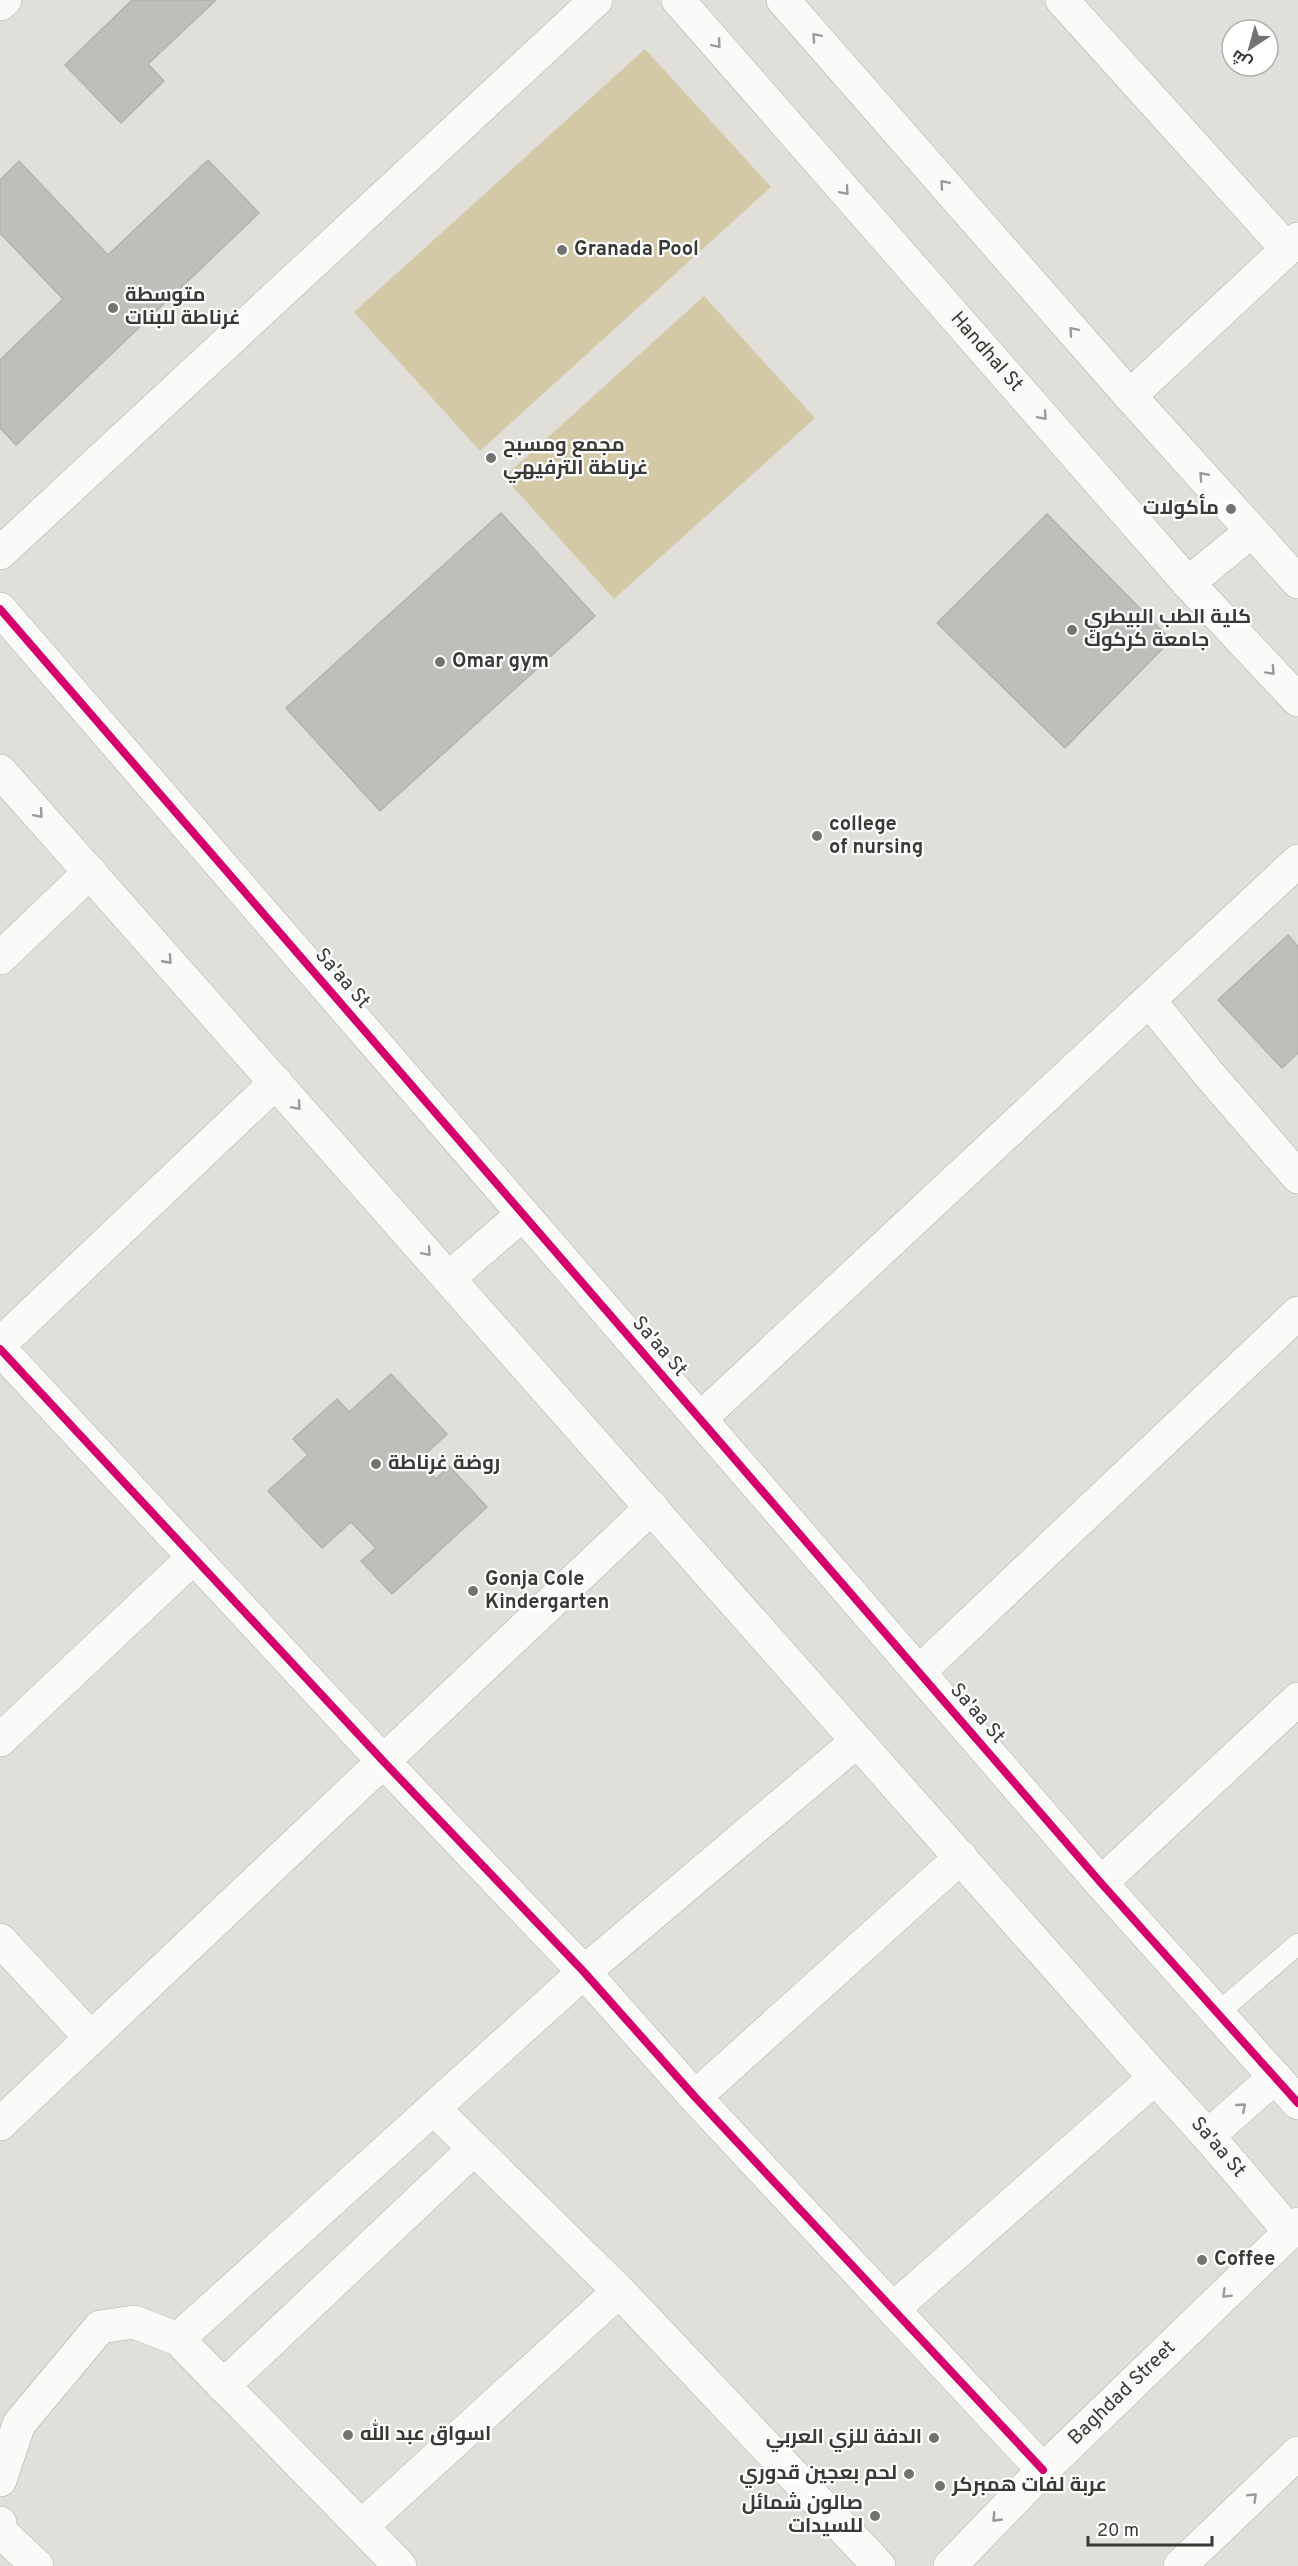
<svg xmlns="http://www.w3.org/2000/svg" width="1298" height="2566" viewBox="0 0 1298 2566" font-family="Overpass,Cairo,sans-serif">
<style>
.green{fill:#d3c9a6}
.building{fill:#bfbebb;stroke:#b3b2af;stroke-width:1.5}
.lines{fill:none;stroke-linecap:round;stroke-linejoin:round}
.service-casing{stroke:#aeaeaa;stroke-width:22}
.minor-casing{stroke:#aeaeaa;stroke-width:34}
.primary-casing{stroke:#aeaeaa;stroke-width:34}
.service{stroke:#fafaf9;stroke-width:21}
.minor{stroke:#fafaf9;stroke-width:33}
.primary{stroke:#fafaf9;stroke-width:33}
.cycleway-casing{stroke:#fff;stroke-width:11}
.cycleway{stroke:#d6006c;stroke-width:8}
.oneway{stroke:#9a9a98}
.poi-dot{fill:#73736f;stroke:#fff;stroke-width:2}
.labels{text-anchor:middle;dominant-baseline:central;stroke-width:4.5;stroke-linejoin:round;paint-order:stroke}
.poi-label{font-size:20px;font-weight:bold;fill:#393936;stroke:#fff;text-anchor:start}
.street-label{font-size:20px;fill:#393936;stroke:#fff}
</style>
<rect width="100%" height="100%" fill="#e0dfda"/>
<path class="green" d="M 645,49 L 771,187 L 480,451 L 354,312 Z
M 704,296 L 815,418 L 614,599 L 504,477 Z"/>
<path class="building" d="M 132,0 L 216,0 L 148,64 L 164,81 L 121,123 L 65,65 Z
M 208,160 L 259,213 L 16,445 L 0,428 L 0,360 L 63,299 L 0,233 L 0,180 L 19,161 L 108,255 Z
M 501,513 L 595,616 L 380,811 L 286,708 Z
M 1047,514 L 1171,640 L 1065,748 L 937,623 Z
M 1288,935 L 1298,946 L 1298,1053 L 1282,1068 L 1218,1000 Z
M 391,1374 L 447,1434 L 419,1460 L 436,1479 L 449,1466 L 487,1507 L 392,1594 L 361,1561 L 376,1548 L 351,1522 L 322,1548 L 268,1491 L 308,1455 L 293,1439 L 337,1399 L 349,1412 Z"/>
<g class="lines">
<g class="service-casing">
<path id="service" d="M 1218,2013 L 1298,1944"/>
</g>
<g class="minor-casing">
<g id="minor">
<path id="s1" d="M 678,0 L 1188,583 L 1298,700"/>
<path d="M 783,0 L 1130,396 L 1298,582"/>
<path d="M 1062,0 L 1287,249"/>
<path d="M 0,4 L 5,0"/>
<path d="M 1130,396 L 1298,239"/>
<path d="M 0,553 L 596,0"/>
<path d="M 1188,583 L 1252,531"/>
<path d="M 0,609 L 1101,1883 L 1298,2103"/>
<path id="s2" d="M 0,771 L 1155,2078 L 1208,2136 L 1290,2232"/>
<path d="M 0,958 L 90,872"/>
<path d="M 1149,1000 L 1207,1072 L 1298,1177"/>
<path d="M 449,1278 L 523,1214"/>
<path d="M 0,1344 L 276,1082"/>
<path d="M 0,1349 L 384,1762 L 584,1972 L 695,2097 L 1043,2470"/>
<path d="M 700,1419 L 1298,861"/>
<path d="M 919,1672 L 1298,1313"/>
<path d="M 0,1740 L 194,1557"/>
<path d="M 1101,1883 L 1298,1699"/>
<path d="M 0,1940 L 91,2038"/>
<path d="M 695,2097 L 961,1857"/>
<path d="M 433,2108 L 619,2291 L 879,2566"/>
<path d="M 0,2124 L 652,1507"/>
<path d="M 1208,2136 L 1275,2077"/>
<path d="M 893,2309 L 1155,2078"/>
<path d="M 178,2339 L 584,1972 L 857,1741"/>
<path d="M 223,2386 L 474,2149"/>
<path d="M 0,2480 L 19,2424 L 100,2327 L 134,2322 L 178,2339 L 400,2566"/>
<path d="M 0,2523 L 1,2532 L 37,2566"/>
<path d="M 362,2526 L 619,2291"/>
</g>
</g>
<g class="primary-casing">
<g id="primary">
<path id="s3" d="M 950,2566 L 1043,2470 L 1298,2224"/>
<path d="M 1180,2566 L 1298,2453"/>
</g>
</g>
<use href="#service" class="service"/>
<use href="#minor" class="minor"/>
<use href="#primary" class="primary"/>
<g class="cycleway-casing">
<path id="cycleway" d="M 0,609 L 1101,1883 L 1298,2103
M 0,1349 L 384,1762 L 584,1972 L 695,2097 L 1043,2470"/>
</g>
<use href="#cycleway" class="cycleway"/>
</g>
<defs><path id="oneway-chevron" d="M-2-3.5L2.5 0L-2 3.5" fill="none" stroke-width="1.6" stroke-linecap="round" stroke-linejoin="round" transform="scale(1.5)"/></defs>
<g class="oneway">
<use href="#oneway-chevron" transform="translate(816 37) rotate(-131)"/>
<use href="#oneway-chevron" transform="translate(717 44) rotate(49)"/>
<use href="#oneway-chevron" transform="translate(944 184) rotate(-131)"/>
<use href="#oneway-chevron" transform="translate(845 191) rotate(49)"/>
<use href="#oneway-chevron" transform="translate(1073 331) rotate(-131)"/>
<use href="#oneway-chevron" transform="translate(1043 416) rotate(49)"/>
<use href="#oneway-chevron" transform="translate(1203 476) rotate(-132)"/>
<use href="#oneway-chevron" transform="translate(1271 671) rotate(47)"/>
<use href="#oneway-chevron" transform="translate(39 814) rotate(49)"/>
<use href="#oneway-chevron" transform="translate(168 960) rotate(48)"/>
<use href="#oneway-chevron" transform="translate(297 1106) rotate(49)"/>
<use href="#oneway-chevron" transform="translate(427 1252) rotate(49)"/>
<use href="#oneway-chevron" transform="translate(1242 2107) rotate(-41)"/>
<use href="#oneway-chevron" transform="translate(1226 2294) rotate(136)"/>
<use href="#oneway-chevron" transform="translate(1253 2497) rotate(-44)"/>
<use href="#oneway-chevron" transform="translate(996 2518) rotate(134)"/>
</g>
<g class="poi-dot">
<circle cx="562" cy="250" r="6"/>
<circle cx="113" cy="308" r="6"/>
<circle cx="491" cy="458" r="6"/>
<circle cx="1231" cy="509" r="6"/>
<circle cx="1072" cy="630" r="6"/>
<circle cx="440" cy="662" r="6"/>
<circle cx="817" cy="836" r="6"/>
<circle cx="376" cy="1464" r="6"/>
<circle cx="473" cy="1591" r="6"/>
<circle cx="1202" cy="2260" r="6"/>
<circle cx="348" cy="2435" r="6"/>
<circle cx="934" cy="2438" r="6"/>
<circle cx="909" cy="2474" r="6"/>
<circle cx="940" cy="2486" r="6"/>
<circle cx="875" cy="2516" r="6"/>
</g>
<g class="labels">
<g class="poi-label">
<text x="574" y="250">Granada Pool</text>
<text x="125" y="296">متوسطة<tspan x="125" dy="23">غرناطة للبنات</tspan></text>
<text x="503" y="446">مجمع ومسبح<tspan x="503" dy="23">غرناطة الترفيهي</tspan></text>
<text x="1219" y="509" text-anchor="end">مأكولات</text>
<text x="1084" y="618">كلية الطب البيطري<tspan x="1084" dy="23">جامعة كركوك</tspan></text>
<text x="452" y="662">Omar gym</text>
<text x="829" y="825">college<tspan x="829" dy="23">of nursing</tspan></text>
<text x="388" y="1464">روضة غرناطة</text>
<text x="485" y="1580">Gonja Cole<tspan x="485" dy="23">Kindergarten</tspan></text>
<text x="1214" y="2260">Coffee</text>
<text x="360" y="2435">اسواق عبد الله</text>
<text x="922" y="2438" text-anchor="end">الدفة للزي العربي</text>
<text x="897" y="2474" text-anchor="end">لحم بعجين قدوري</text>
<text x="952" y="2486">عربة لفات همبركر</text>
<text x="863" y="2504" text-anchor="end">صالون شمائل<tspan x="863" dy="23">للسيدات</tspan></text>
</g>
<g class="street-label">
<text stroke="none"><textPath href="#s1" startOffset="468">Handhal St</textPath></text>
<text transform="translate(342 979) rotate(49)">Sa'aa St</text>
<text transform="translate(659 1347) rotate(49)">Sa'aa St</text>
<text transform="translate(977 1714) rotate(49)">Sa'aa St</text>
<text stroke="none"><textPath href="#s2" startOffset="1838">Sa'aa St</textPath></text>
<text stroke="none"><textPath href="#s3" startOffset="244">Baghdad Street</textPath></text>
</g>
</g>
<g transform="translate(1250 48) rotate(216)"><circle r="28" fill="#ffffff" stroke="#b0b0af" stroke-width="1.5"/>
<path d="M0-4.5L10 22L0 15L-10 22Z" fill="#73736f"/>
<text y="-9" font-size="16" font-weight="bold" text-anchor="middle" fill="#393936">ش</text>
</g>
<path d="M1088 2536v9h124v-9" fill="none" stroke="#393936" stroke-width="3"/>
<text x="1097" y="2536" font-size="18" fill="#393936" stroke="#ffffff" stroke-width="4.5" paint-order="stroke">20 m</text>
</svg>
